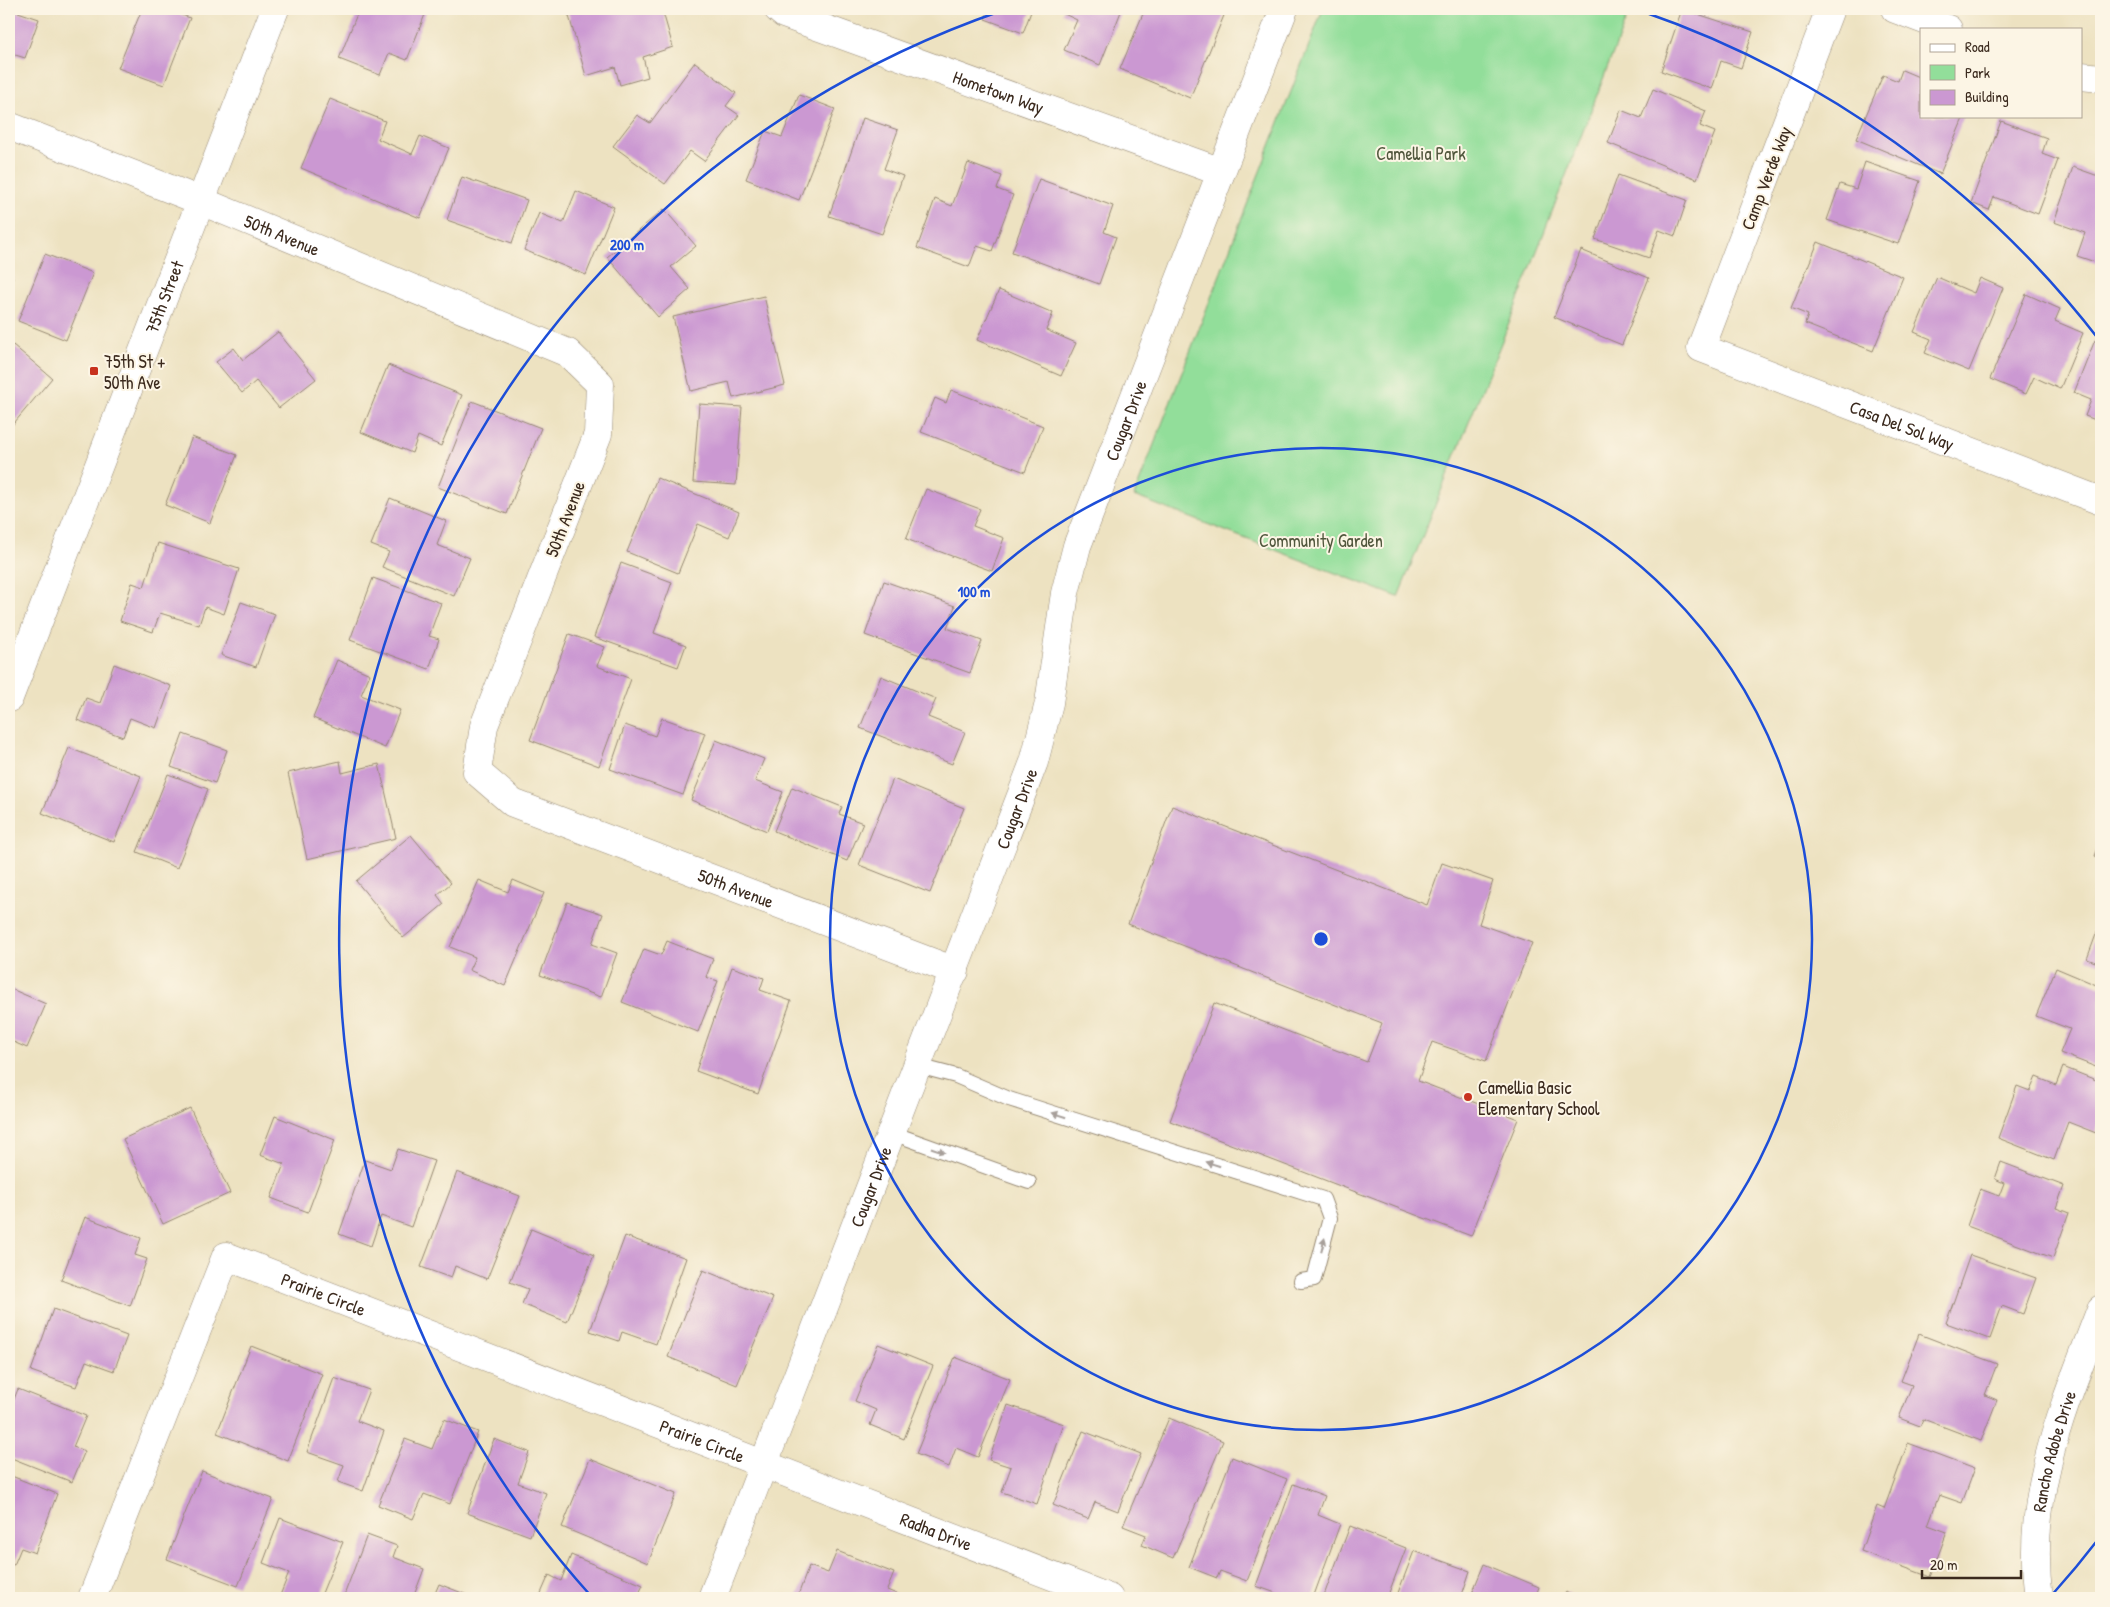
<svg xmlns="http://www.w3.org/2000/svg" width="2110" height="1607" viewBox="0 0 2110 1607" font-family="'Patrick Hand',sans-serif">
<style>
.green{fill:#92de9a;stroke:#66845c}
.building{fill:#cb98d2}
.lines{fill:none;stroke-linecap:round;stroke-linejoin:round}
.lane-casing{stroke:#948670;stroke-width:16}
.street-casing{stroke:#948670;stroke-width:29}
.lane{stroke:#fff;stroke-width:14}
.street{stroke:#fff;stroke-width:28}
.oneway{fill:#a79f9a}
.ring{fill:none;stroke:#1d4ed8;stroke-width:2.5}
.poi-dot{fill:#c8321e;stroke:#fcf5e5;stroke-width:2}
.labels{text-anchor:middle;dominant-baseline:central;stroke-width:4;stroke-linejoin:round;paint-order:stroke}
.street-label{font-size:18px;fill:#3b2a1e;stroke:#fcf5e5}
.park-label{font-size:18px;fill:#51573d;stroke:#fcf5e5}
.poi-label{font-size:18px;fill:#3b2a1e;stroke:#fcf5e5;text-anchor:start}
.centre{fill:#1d4ed8;stroke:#fcf5e5;stroke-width:2.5}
.ring-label{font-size:15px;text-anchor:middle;font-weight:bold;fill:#1d4ed8;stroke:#fcf5e5;stroke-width:4;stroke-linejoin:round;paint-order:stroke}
</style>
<rect width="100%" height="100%" fill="#fcf5e5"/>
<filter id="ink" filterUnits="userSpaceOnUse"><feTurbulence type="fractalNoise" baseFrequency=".02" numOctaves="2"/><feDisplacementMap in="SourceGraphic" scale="10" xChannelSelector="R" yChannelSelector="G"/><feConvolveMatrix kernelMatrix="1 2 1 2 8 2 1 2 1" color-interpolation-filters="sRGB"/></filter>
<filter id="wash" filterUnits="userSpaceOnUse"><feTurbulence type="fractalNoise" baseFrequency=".0096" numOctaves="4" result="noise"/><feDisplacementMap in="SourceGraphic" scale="20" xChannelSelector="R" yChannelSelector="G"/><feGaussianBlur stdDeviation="1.12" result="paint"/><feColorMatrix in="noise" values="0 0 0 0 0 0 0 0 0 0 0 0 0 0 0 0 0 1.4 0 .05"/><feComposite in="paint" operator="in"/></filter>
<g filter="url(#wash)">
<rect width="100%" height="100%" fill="#ede2c1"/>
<path class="green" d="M 1323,9 L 1630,9 L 1510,321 L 1398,597 L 1134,496 Z"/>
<g id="blocks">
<path class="building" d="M 9,9 L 39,19 L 25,58 L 9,53 Z
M 142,9 L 166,9 L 190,18 L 164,85 L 118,68 Z
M 359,9 L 416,9 L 426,12 L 407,60 L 389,53 L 380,75 L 339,59 Z
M 567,9 L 662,9 L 673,47 L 643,57 L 648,77 L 620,85 L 615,67 L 586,76 Z
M 989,9 L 1032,9 L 1023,33 L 985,19 Z
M 1064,9 L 1122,9 L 1100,65 L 1064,50 L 1077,20 L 1062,13 Z
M 1145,9 L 1215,9 L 1225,13 L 1190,98 L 1120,69 Z
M 1682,9 L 1753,32 L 1741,68 L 1721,61 L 1712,89 L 1661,71 Z
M 695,62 L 736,93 L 726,106 L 739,115 L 704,161 L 690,151 L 665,184 L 613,146 L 637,115 L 650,123 Z
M 1902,70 L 1921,78 L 1921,116 L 1964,116 L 1940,174 L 1856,139 L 1883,75 L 1898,81 Z
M 1653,89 L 1706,111 L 1700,126 L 1715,132 L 1697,179 L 1608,143 L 1621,110 L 1641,118 Z
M 799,95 L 835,109 L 799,200 L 746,179 L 765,131 L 782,137 Z
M 330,99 L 385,121 L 378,139 L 412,154 L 420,136 L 449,148 L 420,218 L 301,168 Z
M 863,118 L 898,130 L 884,169 L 903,176 L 882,234 L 829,216 Z
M 2001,121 L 2047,138 L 2042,154 L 2058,160 L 2038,214 L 1994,197 L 1989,210 L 1971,203 Z
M 1865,162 L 1920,181 L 1898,244 L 1827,220 L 1840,184 L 1856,189 Z
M 968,163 L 1002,176 L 997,189 L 1013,195 L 992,251 L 977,246 L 969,267 L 917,248 L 935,199 L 952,206 Z
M 2073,167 L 2101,177 L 2101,264 L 2077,256 L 2085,233 L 2054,222 Z
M 1618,175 L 1687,200 L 1675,236 L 1659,230 L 1649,258 L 1595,239 Z
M 462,177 L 527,200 L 512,243 L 447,220 Z
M 1039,179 L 1113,206 L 1104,232 L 1116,237 L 1099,284 L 1012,252 Z
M 576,191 L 614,207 L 586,275 L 524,250 L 539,213 L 563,223 Z
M 664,209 L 696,246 L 671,267 L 690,289 L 658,317 L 607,257 Z
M 1818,242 L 1903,277 L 1873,351 L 1805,324 L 1808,315 L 1791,308 Z
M 1581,250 L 1649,278 L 1622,345 L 1554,317 Z
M 45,254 L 93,273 L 66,340 L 18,321 Z
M 9,275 L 13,277 L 9,287 Z
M 1937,277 L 1974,293 L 1980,278 L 2003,288 L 1969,371 L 1925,353 L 1931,339 L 1914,332 Z
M 999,290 L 1053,313 L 1046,330 L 1076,343 L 1061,376 L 977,340 Z
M 2026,294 L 2060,309 L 2055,321 L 2083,333 L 2060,389 L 2034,377 L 2026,394 L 1990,379 Z
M 764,296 L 785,385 L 733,398 L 729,382 L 691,391 L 673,317 Z
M 278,332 L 316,379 L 279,408 L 256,381 L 242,393 L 216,362 L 234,348 L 243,360 Z
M 2095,340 L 2101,342 L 2101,422 L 2085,416 L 2091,400 L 2074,393 Z
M 13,345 L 52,378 L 9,429 L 9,350 Z
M 388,365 L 462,395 L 441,446 L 418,436 L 412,453 L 361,432 Z
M 951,390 L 1043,426 L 1025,472 L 921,432 L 935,398 L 946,403 Z
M 472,401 L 541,428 L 507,514 L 438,487 Z
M 699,404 L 742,407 L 736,485 L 693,482 Z
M 192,437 L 237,455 L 210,523 L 165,505 Z
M 657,478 L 739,512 L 729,537 L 698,524 L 678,573 L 627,552 Z
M 926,489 L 980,509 L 973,526 L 1004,538 L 992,571 L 906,539 Z
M 390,498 L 446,521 L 437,545 L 470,558 L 454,596 L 382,567 L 389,552 L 371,545 Z
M 158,543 L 239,569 L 224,614 L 205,607 L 199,625 L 160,613 L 153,632 L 120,621 L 132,583 L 144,587 Z
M 621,563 L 672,582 L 654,633 L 686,645 L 678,667 L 594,637 Z
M 373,578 L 441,603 L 429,636 L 439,639 L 429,669 L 350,640 Z
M 884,581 L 955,606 L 947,628 L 982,641 L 970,673 L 865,635 Z
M 241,602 L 275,614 L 256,667 L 221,655 Z
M 569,634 L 605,647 L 597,666 L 631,679 L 599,766 L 530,740 Z
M 337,660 L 370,674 L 361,695 L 400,710 L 385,748 L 313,718 Z
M 114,664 L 171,686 L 156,728 L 130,718 L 123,737 L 77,720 L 86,698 L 100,703 Z
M 881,676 L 936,699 L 928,717 L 965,732 L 952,764 L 860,728 Z
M 662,718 L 705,733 L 683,795 L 610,769 L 625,725 L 655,736 Z
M 183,734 L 227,750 L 215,783 L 171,767 Z
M 716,740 L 764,759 L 755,781 L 783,792 L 767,831 L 691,800 Z
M 69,748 L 141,776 L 114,842 L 42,813 Z
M 340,761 L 342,773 L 379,764 L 396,838 L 307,859 L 288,773 Z
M 168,774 L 208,789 L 177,868 L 137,852 Z
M 893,779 L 964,808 L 930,893 L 859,865 Z
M 792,787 L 842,807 L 839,814 L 863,823 L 847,861 L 774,831 Z
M 1172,806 L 1427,905 L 1442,863 L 1493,881 L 1479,924 L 1532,943 L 1486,1061 L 1432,1042 L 1418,1081 L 1518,1119 L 1471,1236 L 1170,1121 L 1214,1003 L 1367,1062 L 1382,1023 L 1128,924 Z
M 411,835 L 451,883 L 437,895 L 444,904 L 403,938 L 356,881 Z
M 2101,840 L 2101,858 L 2095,856 Z
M 479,880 L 508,892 L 513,880 L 544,893 L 505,986 L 469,970 L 475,957 L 450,947 Z
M 567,902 L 603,914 L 592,944 L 617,953 L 601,997 L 540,975 Z
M 2101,921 L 2101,964 L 2087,959 Z
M 667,941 L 713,959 L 706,977 L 718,981 L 698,1032 L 622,1002 L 644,949 L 661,955 Z
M 732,967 L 764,978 L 760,990 L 791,1001 L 758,1094 L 696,1071 Z
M 2056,968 L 2101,987 L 2101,1069 L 2060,1053 L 2070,1029 L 2036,1016 Z
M 9,988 L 46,1004 L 27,1048 L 9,1040 Z
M 2063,1067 L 2101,1082 L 2101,1118 L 2096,1133 L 2068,1122 L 2054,1160 L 1998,1138 L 2017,1086 L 2030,1091 L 2036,1077 L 2056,1085 Z
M 190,1108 L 230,1193 L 163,1224 L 123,1139 Z
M 275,1116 L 335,1140 L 308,1212 L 271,1198 L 284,1164 L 260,1155 Z
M 398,1149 L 434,1161 L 411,1227 L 381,1216 L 371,1246 L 339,1234 L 365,1160 L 391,1169 Z
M 2001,1162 L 2064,1186 L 2056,1208 L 2069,1213 L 2053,1258 L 1967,1226 L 1980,1189 L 1999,1196 L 2004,1183 L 1995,1179 Z
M 457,1172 L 520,1196 L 487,1279 L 455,1266 L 451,1278 L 421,1267 Z
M 85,1217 L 141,1238 L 135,1255 L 147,1259 L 130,1306 L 61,1280 Z
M 531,1229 L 594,1255 L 567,1322 L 522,1304 L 528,1289 L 510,1282 Z
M 625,1236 L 686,1258 L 656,1344 L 622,1332 L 619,1341 L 590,1331 Z
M 1970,1255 L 2036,1278 L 2023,1314 L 2002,1306 L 1990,1339 L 1946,1323 Z
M 703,1270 L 773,1298 L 737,1385 L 668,1357 Z
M 53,1309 L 127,1336 L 114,1371 L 86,1361 L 76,1387 L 31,1371 Z
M 1919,1334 L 1997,1364 L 1985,1395 L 1997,1400 L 1981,1441 L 1923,1419 L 1920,1426 L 1899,1418 L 1912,1385 L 1901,1381 Z
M 878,1344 L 933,1366 L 904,1439 L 870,1425 L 876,1410 L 855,1401 Z
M 251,1346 L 322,1374 L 288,1461 L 217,1433 Z
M 955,1357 L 1010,1379 L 978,1457 L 956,1448 L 949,1467 L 916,1454 Z
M 334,1378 L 369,1390 L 357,1421 L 384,1431 L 363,1491 L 338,1482 L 344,1465 L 307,1452 Z
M 18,1389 L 86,1416 L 73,1447 L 85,1451 L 72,1482 L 9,1457 L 9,1412 Z
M 1008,1405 L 1064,1424 L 1037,1504 L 1002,1492 L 1011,1467 L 989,1460 Z
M 1169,1418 L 1223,1441 L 1173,1558 L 1142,1545 L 1146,1535 L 1123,1526 Z
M 444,1419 L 478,1432 L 450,1504 L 424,1494 L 413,1519 L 378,1505 L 405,1439 L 432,1449 Z
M 1083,1431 L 1141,1454 L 1118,1511 L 1095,1502 L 1088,1519 L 1053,1505 Z
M 494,1439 L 529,1452 L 518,1483 L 546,1493 L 530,1536 L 467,1513 Z
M 1908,1443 L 1975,1468 L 1962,1503 L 1939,1495 L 1928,1525 L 1947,1532 L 1930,1577 L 1861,1551 L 1877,1506 L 1884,1509 Z
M 1232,1457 L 1287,1479 L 1247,1581 L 1220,1571 L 1217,1578 L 1189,1567 Z
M 590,1459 L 676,1494 L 648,1563 L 562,1527 Z
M 202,1471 L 273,1499 L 238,1586 L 167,1559 Z
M 9,1475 L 57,1494 L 35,1553 L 21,1548 L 14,1565 L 9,1563 Z
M 1293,1484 L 1325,1496 L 1318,1515 L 1340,1524 L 1313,1598 L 1290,1598 L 1256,1586 Z
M 280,1518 L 343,1542 L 320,1598 L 279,1598 L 289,1573 L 263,1563 Z
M 1350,1526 L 1406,1548 L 1387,1598 L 1323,1598 Z
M 367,1535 L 397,1546 L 393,1557 L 424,1569 L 413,1598 L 343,1598 Z
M 837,1551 L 894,1573 L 887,1590 L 899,1595 L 897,1598 L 797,1598 L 809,1566 L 828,1573 Z
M 1414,1551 L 1470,1571 L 1461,1598 L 1396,1598 Z
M 571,1555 L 643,1585 L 637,1598 L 539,1598 L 549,1575 L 561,1581 Z
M 1484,1564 L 1539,1587 L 1535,1598 L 1470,1598 Z
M 439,1584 L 475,1598 L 433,1598 Z
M 1566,1592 L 1575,1598 L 1562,1598 Z"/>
</g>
</g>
<g filter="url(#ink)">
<use href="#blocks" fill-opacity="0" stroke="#948670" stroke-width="1"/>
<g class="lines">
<g class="lane-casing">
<path id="lane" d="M 918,1066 L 956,1076 L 1009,1099 L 1323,1199 L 1330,1218 L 1314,1279 L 1301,1281
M 892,1133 L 1029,1182"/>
</g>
<g class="street-casing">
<g id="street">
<path id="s1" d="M 778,9 L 784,14 L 1221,172"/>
<path id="s2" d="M 1830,9 L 1701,348 L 2101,501"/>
<path d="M 1895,9 L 1948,29"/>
<path d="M 2081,76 L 2101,78"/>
<path id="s3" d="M 9,126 L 201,201 L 568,353 L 600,384 L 598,434 L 484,726 L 477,772 L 513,803 L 955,971"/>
<path id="s4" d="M 9,698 L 275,9"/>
<path id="s5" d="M 92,1598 L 226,1256 L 1109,1598"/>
<path id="s6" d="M 712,1598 L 1034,762 L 1049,703 L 1065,593 L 1077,546 L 1284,9"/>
<path id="s7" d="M 2039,1598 C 2024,1494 2065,1404 2101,1309"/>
</g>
</g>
<use href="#lane" class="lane"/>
<use href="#street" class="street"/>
</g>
<defs><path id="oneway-solid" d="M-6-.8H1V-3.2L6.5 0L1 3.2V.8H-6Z" transform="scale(1.25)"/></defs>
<g class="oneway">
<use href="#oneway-solid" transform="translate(1059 1115) rotate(-162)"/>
<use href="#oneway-solid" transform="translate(938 1150) rotate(19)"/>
<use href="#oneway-solid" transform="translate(1213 1164) rotate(-162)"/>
<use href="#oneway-solid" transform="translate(1323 1245) rotate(-76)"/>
</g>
</g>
<g class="ring">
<circle cx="1321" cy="939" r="491"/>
<path d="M2100 1537A982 982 0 0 1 2051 1596M591 1596A982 982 0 0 1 1001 11M1641 11A982 982 0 0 1 2100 341"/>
</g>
<g class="poi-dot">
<rect x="89" y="366" width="10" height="10" rx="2.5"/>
<circle cx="1468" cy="1097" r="5"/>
</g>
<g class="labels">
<g class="street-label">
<text stroke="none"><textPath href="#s1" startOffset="236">Hometown Way</textPath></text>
<text transform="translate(1766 178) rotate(-69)">Camp Verde Way</text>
<text stroke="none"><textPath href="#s3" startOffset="294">50th Avenue</textPath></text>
<text stroke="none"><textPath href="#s4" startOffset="430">75th Street</textPath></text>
<text stroke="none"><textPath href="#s6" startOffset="1251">Cougar Drive</textPath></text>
<text stroke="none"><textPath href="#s2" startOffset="578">Casa Del Sol Way</textPath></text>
<text transform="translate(565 519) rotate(-69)">50th Avenue</text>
<text stroke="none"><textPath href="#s6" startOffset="846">Cougar Drive</textPath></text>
<text stroke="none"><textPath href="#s3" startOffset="1344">50th Avenue</textPath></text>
<text stroke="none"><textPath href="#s6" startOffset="441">Cougar Drive</textPath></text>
<text stroke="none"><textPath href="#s5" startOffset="472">Prairie Circle</textPath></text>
<text stroke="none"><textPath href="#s5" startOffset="878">Prairie Circle</textPath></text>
<text stroke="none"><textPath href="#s7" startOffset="149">Rancho Adobe Drive</textPath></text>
<text stroke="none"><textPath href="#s5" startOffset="1129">Radha Drive</textPath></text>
</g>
<g class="park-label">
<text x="1421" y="153">Camellia Park</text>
<text x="1321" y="540">Community Garden</text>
</g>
<g class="poi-label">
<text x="104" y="361">75th St +<tspan x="104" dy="21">50th Ave</tspan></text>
<text x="1478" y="1087">Camellia Basic<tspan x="1478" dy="21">Elementary School</tspan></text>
</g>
</g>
<circle cx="1321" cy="939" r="8" class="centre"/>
<g class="ring-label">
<text x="627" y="250">200 m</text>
<text x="974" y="597">100 m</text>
</g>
<rect width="2110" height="1607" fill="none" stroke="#fcf5e5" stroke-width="30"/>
<rect x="1920" y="28" width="162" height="90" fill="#fcf5e5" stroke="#afa495"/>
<rect x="1930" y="44" width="25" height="8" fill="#ffffff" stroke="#afa495"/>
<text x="1965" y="52" font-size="15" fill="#3b2a1e">Road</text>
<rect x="1930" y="65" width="25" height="15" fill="#92de9a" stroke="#afa495"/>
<text x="1965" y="78" font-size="15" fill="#3b2a1e">Park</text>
<rect x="1930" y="90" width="25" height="15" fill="#cb98d2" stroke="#afa495"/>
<text x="1965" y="102" font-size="15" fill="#3b2a1e">Building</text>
<path d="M1922 1570v8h99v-8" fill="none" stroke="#3b2a1e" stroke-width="2.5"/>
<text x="1930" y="1570" font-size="15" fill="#3b2a1e" stroke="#fcf5e5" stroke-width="4" paint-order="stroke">20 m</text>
</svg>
